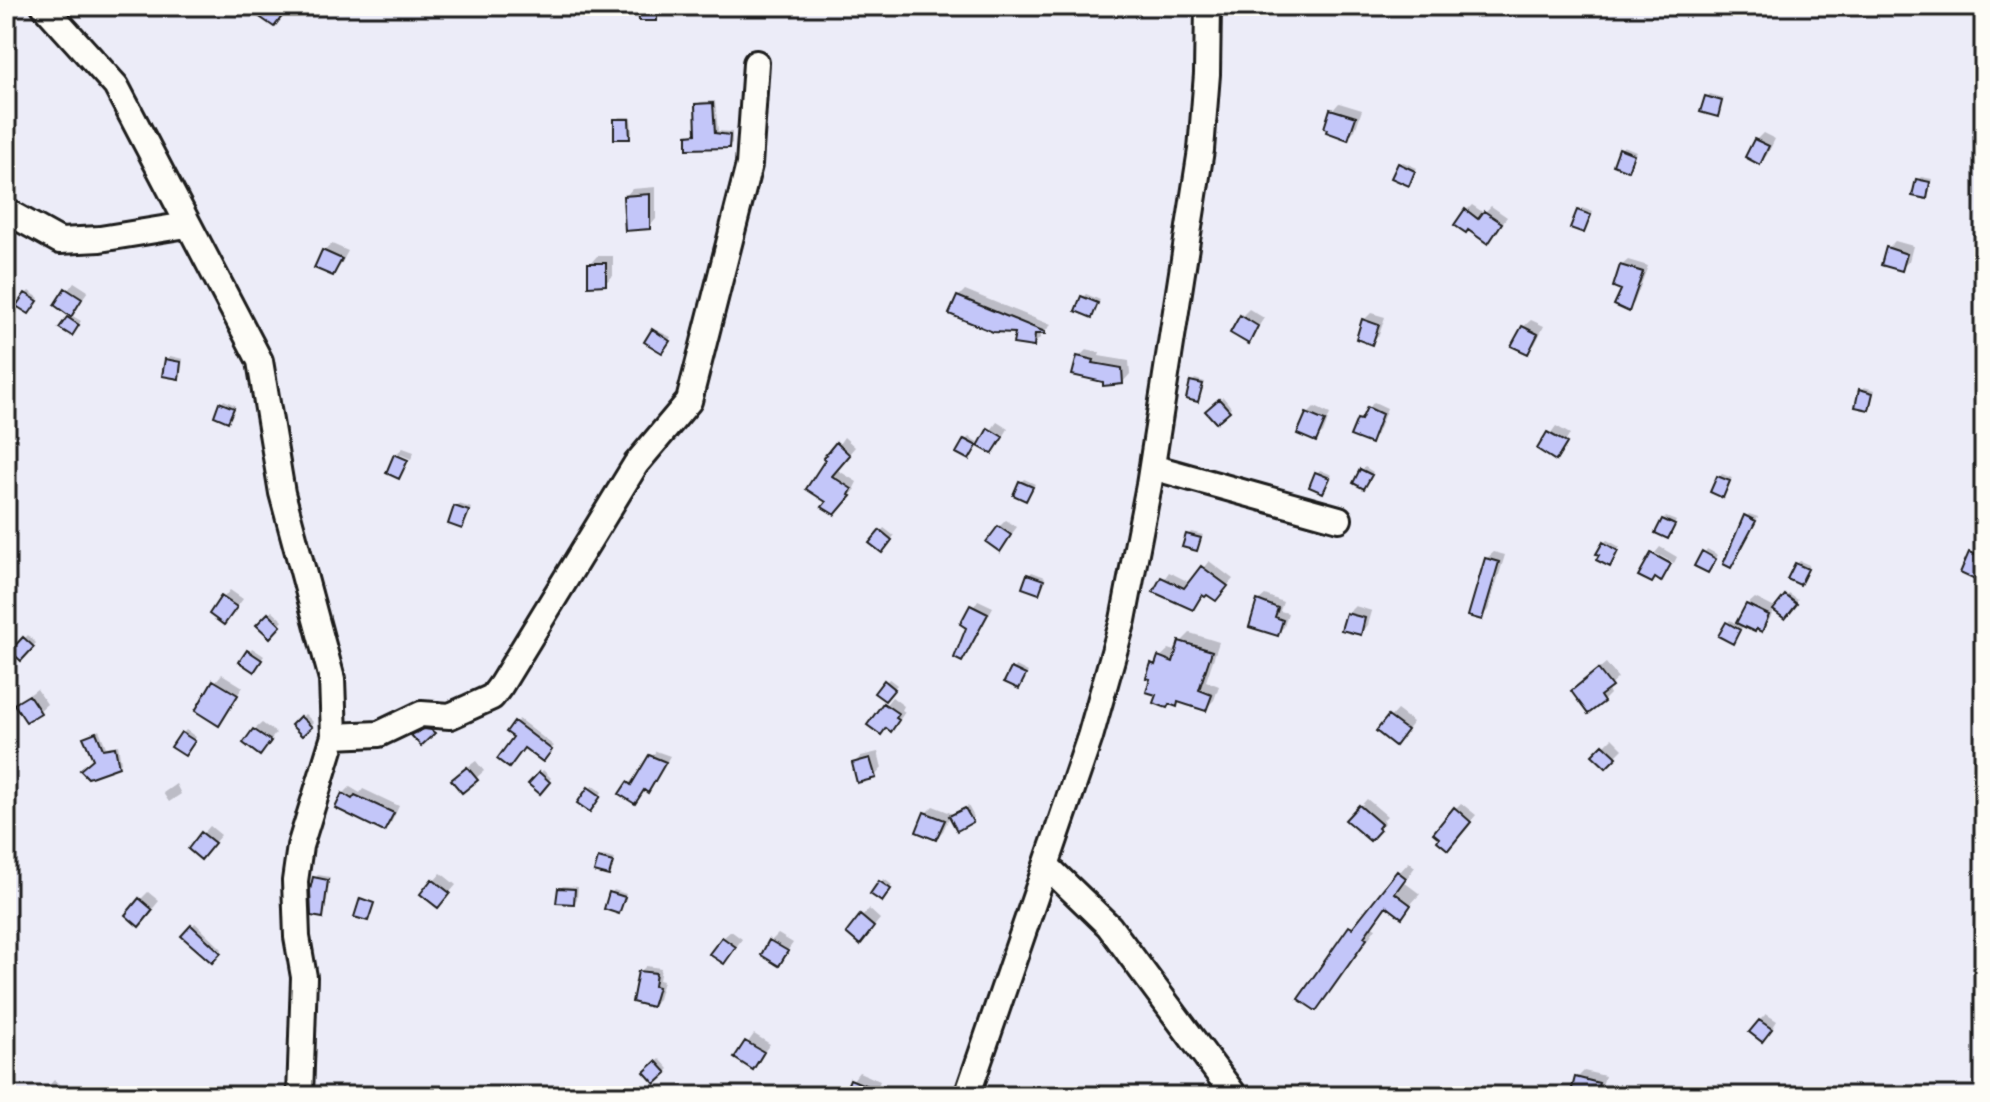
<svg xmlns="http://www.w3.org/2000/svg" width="1990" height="1102" viewBox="0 0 1990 1102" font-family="Pangolin,sans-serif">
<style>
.shadow{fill:#0003}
.building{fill:#c3c6f9;stroke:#1c1c1c;stroke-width:2}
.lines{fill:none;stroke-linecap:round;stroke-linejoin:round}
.minor-casing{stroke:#1c1c1c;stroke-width:30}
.minor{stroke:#fdfcf7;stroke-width:24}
</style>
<rect width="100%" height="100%" fill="#ececf8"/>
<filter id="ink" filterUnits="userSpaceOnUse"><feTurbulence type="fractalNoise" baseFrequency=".0125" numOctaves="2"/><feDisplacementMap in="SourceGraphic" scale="16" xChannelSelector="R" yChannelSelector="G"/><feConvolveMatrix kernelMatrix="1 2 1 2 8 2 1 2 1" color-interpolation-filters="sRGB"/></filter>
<g filter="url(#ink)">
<path class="shadow" d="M 261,6 L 288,6 L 289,7 L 281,18 Z
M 640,6 L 664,6 L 664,11 L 656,19 Z
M 834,6 L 851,6 L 848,9 L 834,9 Z
M 1273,6 L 1298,6 L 1290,16 L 1272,11 Z
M 1710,94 L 1724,98 L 1717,114 L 1707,97 Z
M 715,101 L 718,131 L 732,132 L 732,143 L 728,146 L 689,136 L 698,132 L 697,105 L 700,102 Z
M 1339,103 L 1362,110 L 1355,130 L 1347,137 L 1332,111 Z
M 619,117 L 631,117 L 632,133 L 629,137 L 616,120 Z
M 1763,133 L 1775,139 L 1767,155 L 1760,162 L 1756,140 Z
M 1624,146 L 1636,151 L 1627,169 L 1621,149 Z
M 1403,162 L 1417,168 L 1408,184 L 1399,165 Z
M 1921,177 L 1932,179 L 1926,197 L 1918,180 Z
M 656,187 L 656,219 L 649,227 L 625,197 L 632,189 Z
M 1472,205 L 1484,213 L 1491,206 L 1507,217 L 1493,235 L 1466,211 Z
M 1582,208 L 1593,212 L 1584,231 L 1579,211 Z
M 1895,241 L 1913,246 L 1909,261 L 1901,269 L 1888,248 Z
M 332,244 L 348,251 L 340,266 L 333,274 L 317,267 L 324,251 Z
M 597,256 L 613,256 L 613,276 L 605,283 L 590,264 Z
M 1628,260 L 1648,266 L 1634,303 L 1628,309 L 1621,266 Z
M 74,282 L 88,291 L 71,314 L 57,305 Z
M 965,290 L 1051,325 L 1044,332 L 1041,332 L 1040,338 L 1033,345 L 1017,331 L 958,297 Z
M 29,291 L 39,298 L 32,309 L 26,294 Z
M 1086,294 L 1100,300 L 1092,315 L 1083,297 Z
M 1249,309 L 1264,318 L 1248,342 L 1241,317 Z
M 1371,313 L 1385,317 L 1379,335 L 1372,342 L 1364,320 Z
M 71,315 L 81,321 L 75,331 L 68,318 Z
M 1531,320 L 1544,326 L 1535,344 L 1527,352 L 1523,327 Z
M 656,330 L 671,337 L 665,347 L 652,333 Z
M 1086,350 L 1100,353 L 1099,356 L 1129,361 L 1130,374 L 1123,382 L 1079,357 Z
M 170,356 L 183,359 L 181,374 L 178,377 L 167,360 Z
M 1195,379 L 1205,382 L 1198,400 L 1192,382 Z
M 1864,387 L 1875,390 L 1869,408 L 1861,390 Z
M 1223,397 L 1231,407 L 1216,421 L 1208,411 Z
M 224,400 L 235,405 L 230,416 L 221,404 Z
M 1374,402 L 1387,408 L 1376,436 L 1370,442 L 1359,420 Z
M 1315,407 L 1330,414 L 1323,433 L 1315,440 L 1307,415 Z
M 997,422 L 1008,429 L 999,444 L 992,452 L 978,443 L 972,454 L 966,440 L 969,437 L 981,444 Z
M 1556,426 L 1570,434 L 1559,453 L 1562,453 L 1556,458 L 1540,448 Z
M 844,437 L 855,447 L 836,469 L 857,482 L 854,488 L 856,489 L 841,506 L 809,488 Z
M 403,448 L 414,452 L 411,459 L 397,453 Z
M 1365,467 L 1373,472 L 1367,483 L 1362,470 Z
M 1320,470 L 1332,475 L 1323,491 L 1317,473 Z
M 1722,474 L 1732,478 L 1722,496 L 1719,477 Z
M 1024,479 L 1035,484 L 1026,499 L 1021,482 Z
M 459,504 L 471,508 L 462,527 L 456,507 Z
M 1749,514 L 1758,517 L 1731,566 L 1746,517 Z
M 1666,517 L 1676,521 L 1670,533 L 1663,520 Z
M 1006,520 L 1017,527 L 1000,549 L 999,527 Z
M 884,528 L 894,536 L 882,550 L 872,543 Z
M 1191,532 L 1203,535 L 1197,549 L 1188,535 Z
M 1607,540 L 1620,547 L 1612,561 L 1604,543 Z
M 1978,546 L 1984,549 L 1984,581 L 1971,554 Z
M 1660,547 L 1677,557 L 1674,563 L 1655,553 Z
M 1707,549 L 1718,555 L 1711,568 L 1697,565 Z
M 1494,552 L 1505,555 L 1488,610 L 1481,617 L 1486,559 Z
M 1209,561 L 1233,579 L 1222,592 L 1204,593 L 1192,608 L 1156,591 L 1169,572 L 1191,583 Z
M 1800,561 L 1809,565 L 1803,579 L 1796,564 Z
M 1032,572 L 1045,577 L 1038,592 L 1029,575 Z
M 230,590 L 243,599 L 231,615 L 211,613 Z
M 1789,594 L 1798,600 L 1788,614 L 1775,609 L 1768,622 L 1761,630 L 1744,624 L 1733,642 L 1727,624 L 1730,620 L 1738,625 L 1747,605 L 1755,598 L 1777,609 Z
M 1265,595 L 1283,602 L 1280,611 L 1288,613 L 1284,627 L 1277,633 L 1258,601 Z
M 978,600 L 993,607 L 968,653 L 962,660 L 969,627 L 963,624 Z
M 1355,606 L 1372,611 L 1368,625 L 1361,633 L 1347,614 Z
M 272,611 L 283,621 L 270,635 L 259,625 Z
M 1190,633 L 1219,642 L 1206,681 L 1219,686 L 1214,700 L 1205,709 L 1180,700 L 1176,704 L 1158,694 L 1153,664 L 1169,649 L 1178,652 L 1181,642 Z
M 28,635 L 36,643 L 21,658 L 17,655 L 6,667 L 6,643 L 14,649 Z
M 252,648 L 264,656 L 256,667 L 242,661 Z
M 1606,663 L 1618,678 L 1607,688 L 1610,694 L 1603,701 L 1581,684 Z
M 1016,666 L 1028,672 L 1022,684 L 1007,681 Z
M 222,674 L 243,687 L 218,723 L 215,682 Z
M 889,679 L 897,685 L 885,698 L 877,693 Z
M 37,689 L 47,704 L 39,711 L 17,704 Z
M 892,697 L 904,706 L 902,710 L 905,712 L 898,722 L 891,729 L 870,724 Z
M 1397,710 L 1413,722 L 1404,734 L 1378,731 Z
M 305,714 L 313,722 L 302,734 L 294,725 Z
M 519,719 L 554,746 L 542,760 L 509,732 Z
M 262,723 L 276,733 L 260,753 L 254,730 Z
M 99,730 L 106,747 L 118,745 L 121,762 L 118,765 L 95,759 L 86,738 Z
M 186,730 L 196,737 L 188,751 L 183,733 Z
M 1612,738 L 1623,749 L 1606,766 L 1595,755 Z
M 656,751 L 670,756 L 653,785 L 645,789 L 635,802 L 628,784 L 634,778 L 636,780 Z
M 878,752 L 882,768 L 875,776 L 854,763 L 861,756 Z
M 476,761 L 484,771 L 476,778 L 461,772 Z
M 543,770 L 551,778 L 540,791 L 531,784 Z
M 176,784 L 181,794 L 169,802 L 163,793 Z
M 593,785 L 602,792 L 592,806 L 580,802 Z
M 350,787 L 360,793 L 363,789 L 399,806 L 391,823 L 384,830 L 343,794 Z
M 1367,799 L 1387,816 L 1383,820 L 1385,822 L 1370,839 L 1348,820 Z
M 1461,803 L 1476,815 L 1454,841 L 1455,809 Z
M 933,806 L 951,813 L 943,831 L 936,838 L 926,813 Z
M 968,806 L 974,817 L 971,820 L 955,814 Z
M 210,826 L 221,835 L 208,850 L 203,834 Z
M 603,856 L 615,859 L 609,874 L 600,859 Z
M 1409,862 L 1415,867 L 1404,882 L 1420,894 L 1401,915 L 1388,905 L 1372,926 L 1376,928 L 1326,999 L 1316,1009 L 1350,928 Z
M 441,873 L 456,885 L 445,898 L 423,894 Z
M 318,875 L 330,877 L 325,913 L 322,916 L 315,878 Z
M 884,879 L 892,885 L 885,896 L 873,893 Z
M 563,886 L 578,887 L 577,899 L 574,902 L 560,889 Z
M 614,890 L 626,894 L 619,912 L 611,893 Z
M 148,892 L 159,901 L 146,917 L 140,900 Z
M 869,909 L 880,919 L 867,935 L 862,917 Z
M 195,923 L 222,949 L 212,960 L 184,936 Z
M 731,931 L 742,939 L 731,954 L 723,938 Z
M 778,934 L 793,943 L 779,963 L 770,942 Z
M 646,966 L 661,968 L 659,980 L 663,981 L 658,999 L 652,1005 L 640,972 Z
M 1766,1014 L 1777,1021 L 1770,1032 L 1758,1022 Z
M 754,1034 L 770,1044 L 753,1067 L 737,1058 Z
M 660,1059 L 669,1069 L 655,1082 L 646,1072 Z
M 1584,1071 L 1605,1076 L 1599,1096 L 1573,1096 L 1577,1078 Z
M 859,1072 L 880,1081 L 874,1096 L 841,1096 Z
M 54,1080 L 64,1088 L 57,1096 L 40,1096 Z
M 391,1090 L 393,1096 L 376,1096 Z
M 1461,1090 L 1471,1096 L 1455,1096 Z"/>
<path class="building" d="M 244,6 L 284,6 L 280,12 L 283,15 L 274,27 Z
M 638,6 L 657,6 L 657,21 L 639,21 Z
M 1705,96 L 1722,101 L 1718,117 L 1700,112 Z
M 713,103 L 715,133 L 730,135 L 729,148 L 687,149 L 687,135 L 696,134 L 695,104 Z
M 1330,109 L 1356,117 L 1348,140 L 1326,132 L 1327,129 L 1324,128 Z
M 614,119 L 629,119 L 630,139 L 614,139 Z
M 1754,139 L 1769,146 L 1760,165 L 1745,157 Z
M 1619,148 L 1634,154 L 1628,171 L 1613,165 Z
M 1398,163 L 1415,171 L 1409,186 L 1391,178 Z
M 1916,179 L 1930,182 L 1927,199 L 1912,196 Z
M 650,194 L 650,229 L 625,231 L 623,196 Z
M 1465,209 L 1478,219 L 1484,211 L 1502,223 L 1488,244 L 1468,230 L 1466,233 L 1454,225 Z
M 1577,210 L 1591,215 L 1584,233 L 1570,228 Z
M 1886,247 L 1907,254 L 1902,271 L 1881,265 Z
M 322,250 L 342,259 L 333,276 L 314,268 Z
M 588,263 L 606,263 L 606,285 L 588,286 Z
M 1620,265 L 1643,272 L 1629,312 L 1614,305 L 1621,290 L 1613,287 Z
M 65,288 L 82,299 L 71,317 L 54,305 Z
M 25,293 L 38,301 L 29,314 L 16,306 Z
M 957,296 L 1045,332 L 1045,334 L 1035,334 L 1034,347 L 1013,344 L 1015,333 L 993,332 L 949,314 Z
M 1081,296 L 1098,303 L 1092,318 L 1075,311 Z
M 1240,315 L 1258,326 L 1249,344 L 1230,333 Z
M 67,317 L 79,325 L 72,336 L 59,328 Z
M 1362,319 L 1379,325 L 1372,345 L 1356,339 Z
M 1522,326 L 1538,334 L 1528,354 L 1511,346 Z
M 652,329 L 670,341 L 662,353 L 644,342 Z
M 1077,356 L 1094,360 L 1093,363 L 1122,368 L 1123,384 L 1103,386 L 1103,382 L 1072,375 Z
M 165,359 L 181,362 L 179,379 L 162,376 Z
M 1190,381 L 1203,384 L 1198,402 L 1186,399 Z
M 1859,389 L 1873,393 L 1869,410 L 1855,407 Z
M 1219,399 L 1230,411 L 1216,423 L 1205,411 Z
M 219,402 L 234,408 L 228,422 L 214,416 Z
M 1367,407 L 1382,414 L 1371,444 L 1350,436 L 1357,419 L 1361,420 Z
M 1306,413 L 1325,421 L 1316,442 L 1297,434 Z
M 988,428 L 1003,437 L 992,454 L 978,446 Z
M 1547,432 L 1567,443 L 1556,461 L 1537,449 Z
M 964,439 L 977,446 L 969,460 L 956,453 Z
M 836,442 L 850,455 L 832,476 L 852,489 L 849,495 L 851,496 L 835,515 L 822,507 L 826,502 L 806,489 L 825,460 L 823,458 Z
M 394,454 L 408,460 L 399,479 L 386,473 Z
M 1360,469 L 1372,475 L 1364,489 L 1353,483 Z
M 1315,472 L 1330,478 L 1323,493 L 1309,487 Z
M 1717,476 L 1730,481 L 1723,498 L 1710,492 Z
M 1019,481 L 1033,487 L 1026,501 L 1013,495 Z
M 454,506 L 469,511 L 462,529 L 448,524 Z
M 1744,515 L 1756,521 L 1731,568 L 1723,564 Z
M 1662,519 L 1675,525 L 1668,539 L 1655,533 Z
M 998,526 L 1011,535 L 1000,552 L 986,542 Z
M 880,530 L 892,540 L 882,553 L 869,543 Z
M 1186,534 L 1201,538 L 1197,551 L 1182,547 Z
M 1603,542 L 1618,551 L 1610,567 L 1596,560 L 1599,555 L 1596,554 Z
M 1702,551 L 1716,559 L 1708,573 L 1694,566 Z
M 1969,552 L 1984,559 L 1984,584 L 1960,573 Z
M 1651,553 L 1671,564 L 1661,582 L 1655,578 L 1652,583 L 1638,576 Z
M 1485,558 L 1499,562 L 1482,620 L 1468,616 Z
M 1795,563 L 1808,569 L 1800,585 L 1787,579 Z
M 1201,566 L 1228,586 L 1216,601 L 1207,595 L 1205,597 L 1202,595 L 1193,610 L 1153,592 L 1161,577 L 1184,588 Z
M 1027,574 L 1044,580 L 1039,594 L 1022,588 Z
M 1785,595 L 1797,604 L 1785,619 L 1773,610 Z
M 221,596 L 237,607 L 224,625 L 209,614 Z
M 1257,600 L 1278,608 L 1275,617 L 1283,620 L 1278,636 L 1249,627 Z
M 1746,604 L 1769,615 L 1762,632 L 1756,629 L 1755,632 L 1736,623 Z
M 970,605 L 988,614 L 962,662 L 954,658 L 966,628 L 960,624 Z
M 268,613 L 281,626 L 270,638 L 256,625 Z
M 1346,613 L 1365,618 L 1361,635 L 1341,630 Z
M 1726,622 L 1740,630 L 1733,644 L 1718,636 Z
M 23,637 L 34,647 L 21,661 L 10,651 Z
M 1179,641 L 1212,651 L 1199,690 L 1212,695 L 1206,711 L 1178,702 L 1177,707 L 1169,704 L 1167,708 L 1153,703 L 1156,695 L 1146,692 L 1150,679 L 1146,678 L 1151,663 L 1155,665 L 1158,656 L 1173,662 Z
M 247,650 L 262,660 L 254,672 L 239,662 Z
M 1011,668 L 1026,675 L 1019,689 L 1004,682 Z
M 1598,669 L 1612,687 L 1600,696 L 1604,702 L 1588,714 L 1571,691 Z
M 213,680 L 238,695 L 219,726 L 195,711 Z
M 884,680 L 895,689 L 885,701 L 874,693 Z
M 29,695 L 41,713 L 26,722 L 14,704 Z
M 883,703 L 899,714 L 896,718 L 899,720 L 891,732 L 886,728 L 881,735 L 867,725 Z
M 300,716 L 312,727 L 302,736 L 291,725 Z
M 1388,716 L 1407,730 L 1395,746 L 1376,731 Z
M 514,721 L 552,750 L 543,762 L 524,748 L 509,768 L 497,759 L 513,737 L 506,732 Z
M 253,729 L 271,741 L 260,756 L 243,743 Z
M 424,729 L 431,730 L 435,733 L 421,746 L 411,735 Z
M 96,732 L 103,749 L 115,747 L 119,767 L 88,778 L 80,770 L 93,759 L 83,737 Z
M 181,732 L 195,741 L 185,756 L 171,747 Z
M 1603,744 L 1617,757 L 1606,768 L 1592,755 Z
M 649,755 L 666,762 L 648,793 L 644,790 L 635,804 L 619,794 L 627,782 L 631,785 Z
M 870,758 L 876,778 L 857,783 L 852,763 Z
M 467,767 L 478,780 L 462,793 L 451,780 Z
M 539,772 L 550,782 L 540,794 L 528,784 Z
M 588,787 L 601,796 L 590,812 L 577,803 Z
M 342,793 L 352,799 L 355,795 L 394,813 L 384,832 L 335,808 Z
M 1359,805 L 1381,824 L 1378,828 L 1380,830 L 1370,841 L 1345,820 Z
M 1454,807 L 1471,822 L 1448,850 L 1437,841 L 1439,838 L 1433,833 Z
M 965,808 L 973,822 L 957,831 L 949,816 Z
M 924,812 L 945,820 L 936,840 L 916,832 Z
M 201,832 L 215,843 L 201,860 L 188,849 Z
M 598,858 L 613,862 L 609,876 L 594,872 Z
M 1397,871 L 1406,878 L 1395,893 L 1411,905 L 1402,918 L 1386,906 L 1364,937 L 1367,939 L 1316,1011 L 1298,999 L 1349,926 L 1352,928 Z
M 313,877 L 328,880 L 323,918 L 311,916 L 310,890 Z
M 432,879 L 450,893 L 438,908 L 420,894 Z
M 879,881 L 891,889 L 882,902 L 870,894 Z
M 558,888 L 575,889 L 574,904 L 556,903 Z
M 609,892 L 625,897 L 619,914 L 604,909 Z
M 139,898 L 153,910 L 139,927 L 125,915 Z
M 360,898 L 374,903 L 368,921 L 354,917 Z
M 860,915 L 874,927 L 860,945 L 846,933 Z
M 191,925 L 221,953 L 212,963 L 181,936 Z
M 722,937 L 736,947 L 724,964 L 709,954 Z
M 769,940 L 788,951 L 779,966 L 761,955 Z
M 638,971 L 656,973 L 654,986 L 658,987 L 652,1007 L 632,1002 Z
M 1759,1020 L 1772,1029 L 1762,1042 L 1749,1032 Z
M 745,1041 L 764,1052 L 753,1070 L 734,1058 Z
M 656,1061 L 667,1073 L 655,1084 L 644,1072 Z
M 1575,1077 L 1599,1083 L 1595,1096 L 1570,1096 Z
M 850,1079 L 891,1096 L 843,1096 Z"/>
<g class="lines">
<g class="minor-casing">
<path id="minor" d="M 44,6 L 116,86 L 260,361 L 282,493 L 332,679 L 334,736 L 300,846 L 295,881 L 297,937 L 304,977 L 300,1096
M 6,211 L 60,241 L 100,239 L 187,225
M 1152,467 L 1339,519
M 334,736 L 379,734 L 421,714 L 450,716 L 492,697 L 501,685 L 636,464 L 689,401 L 749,165 L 756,63
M 1047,866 L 1109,926 L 1235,1096
M 967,1096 L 1090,737 L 1123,620 L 1149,485 L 1201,150 L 1207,74 L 1208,6"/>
</g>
<use href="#minor" class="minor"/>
</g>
</g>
<rect width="1990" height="1102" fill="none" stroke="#fdfcf7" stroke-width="32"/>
<rect x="16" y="16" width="1958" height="1070" fill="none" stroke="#1c1c1c" stroke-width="3" filter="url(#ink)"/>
</svg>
